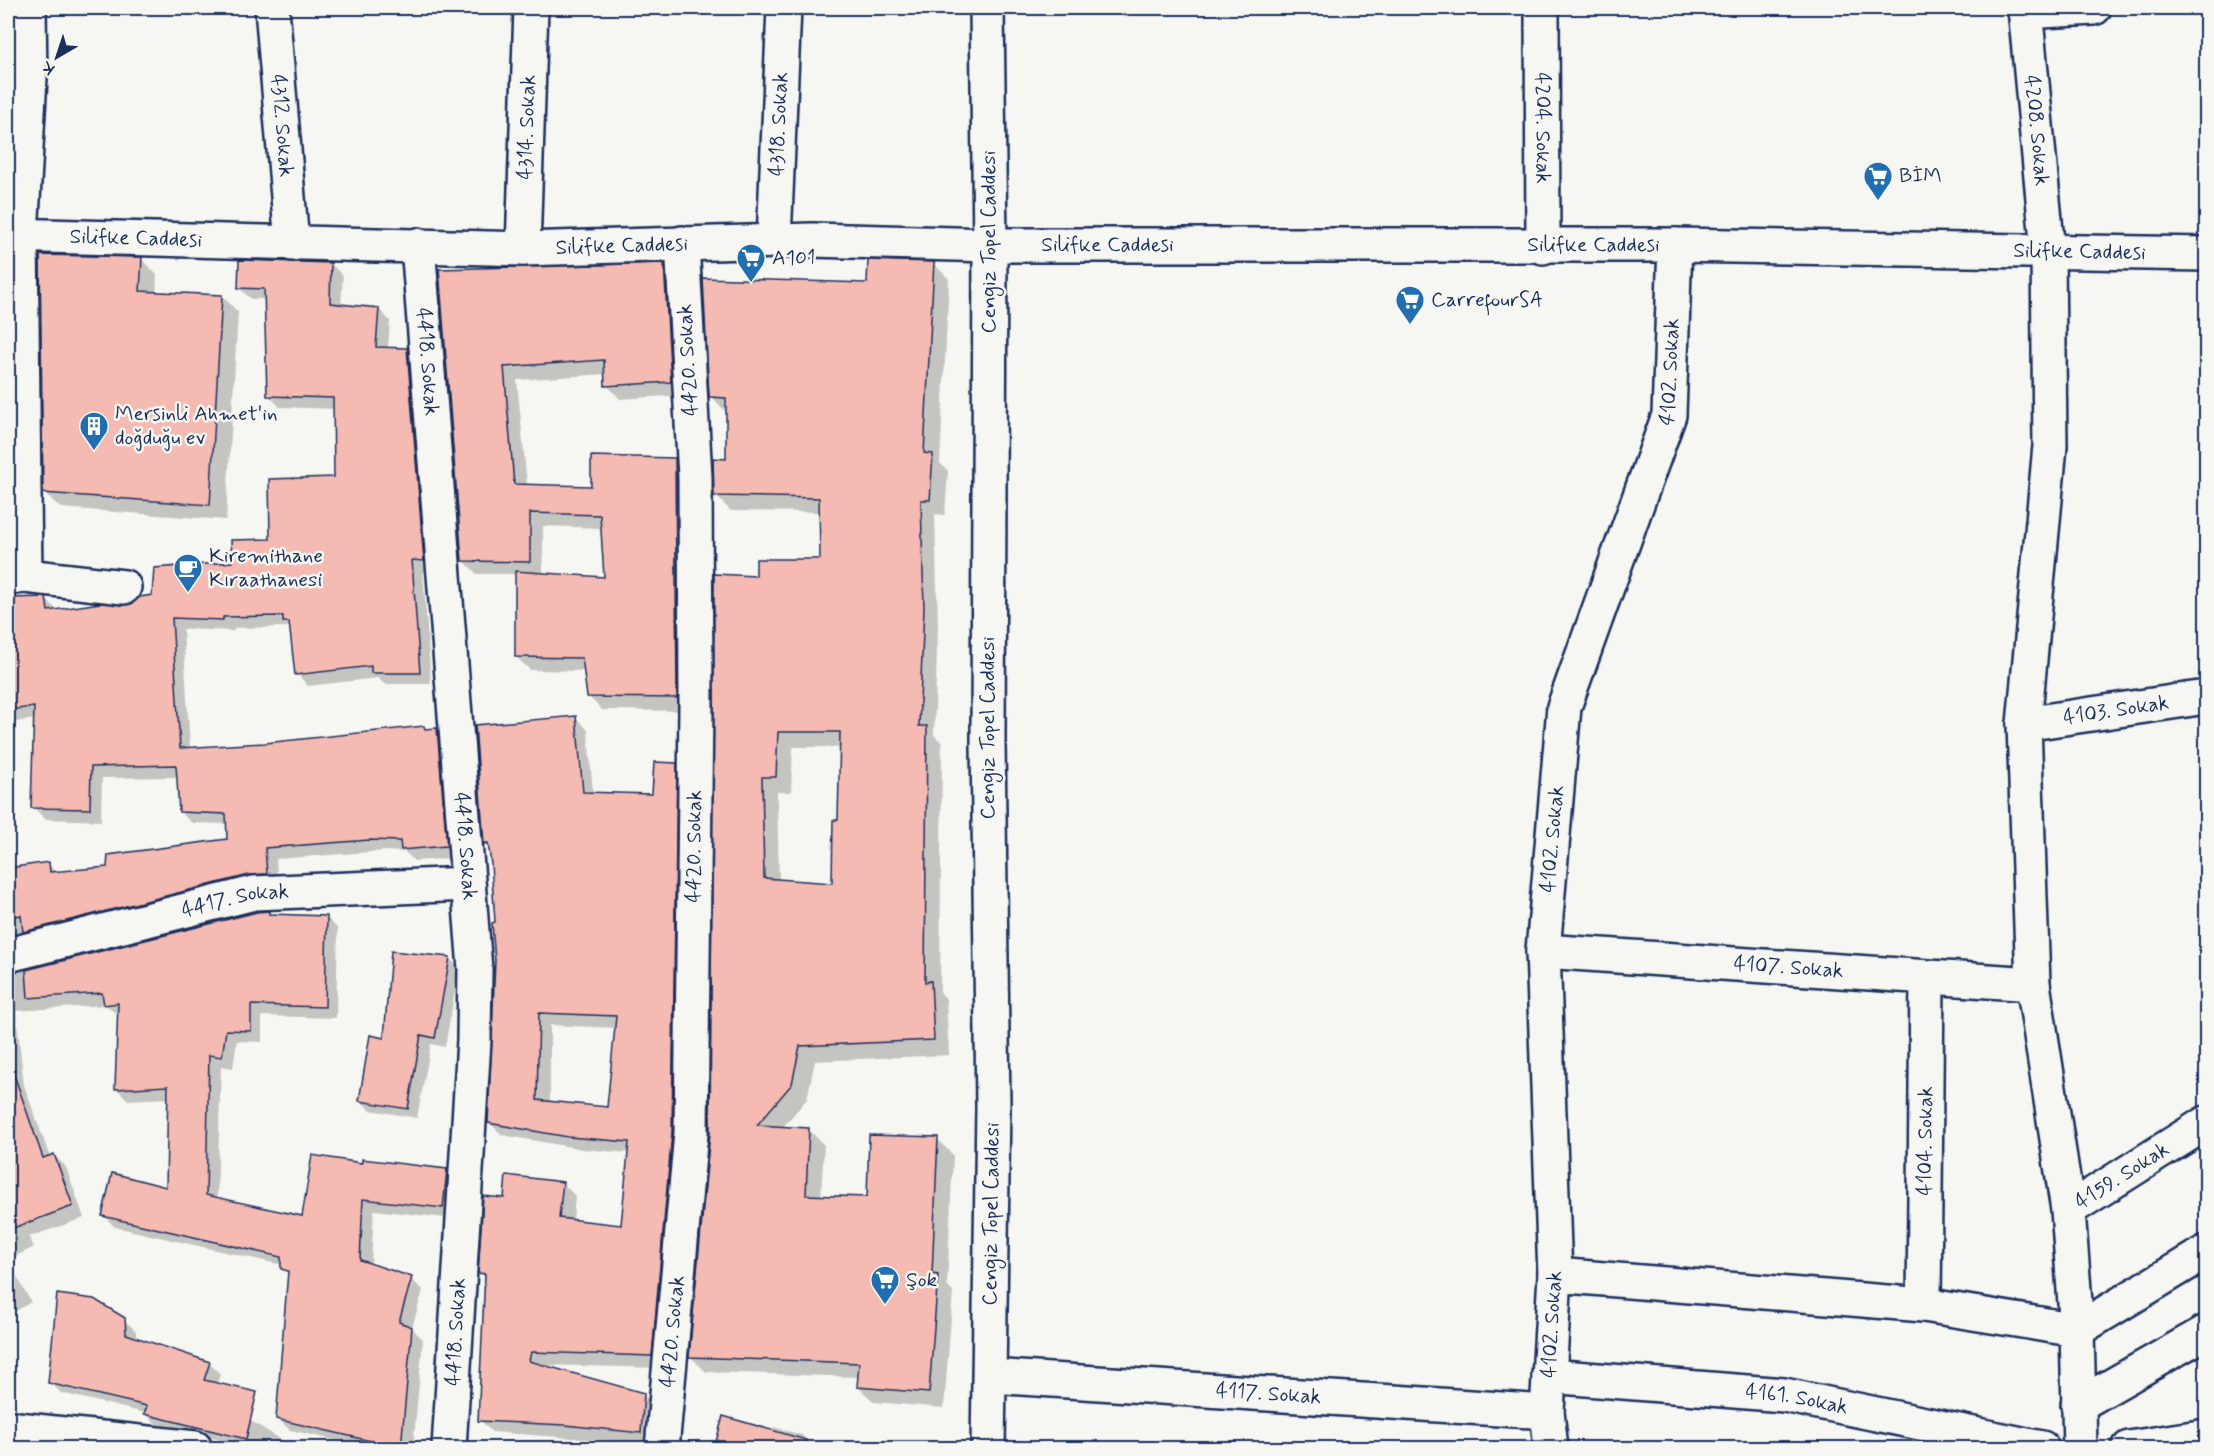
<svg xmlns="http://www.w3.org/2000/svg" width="2214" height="1456" viewBox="0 0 2214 1456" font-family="Mynerve,sans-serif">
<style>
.shadow{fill:#0003;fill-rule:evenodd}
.building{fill:#f5bab1;stroke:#1b2f5e;stroke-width:1.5;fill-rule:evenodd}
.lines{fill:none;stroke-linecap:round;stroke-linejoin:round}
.minor-casing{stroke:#1b2f5e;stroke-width:38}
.tertiary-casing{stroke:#1b2f5e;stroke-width:38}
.minor{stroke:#f6f6f2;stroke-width:33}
.tertiary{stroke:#f6f6f2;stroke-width:33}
.labels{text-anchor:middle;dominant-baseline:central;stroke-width:5;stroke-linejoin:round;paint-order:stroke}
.street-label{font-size:21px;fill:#1b2f5e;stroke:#f6f6f2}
.poi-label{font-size:21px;fill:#1b2f5e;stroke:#f6f6f2;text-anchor:start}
</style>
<rect width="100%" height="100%" fill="#f6f6f2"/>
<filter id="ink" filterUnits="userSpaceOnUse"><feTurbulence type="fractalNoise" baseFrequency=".0167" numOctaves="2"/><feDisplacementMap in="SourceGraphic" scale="12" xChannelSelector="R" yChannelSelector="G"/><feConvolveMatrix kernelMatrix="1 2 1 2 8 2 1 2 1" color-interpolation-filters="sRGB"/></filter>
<g filter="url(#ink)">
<path class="shadow" d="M 141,259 L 157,275 L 156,293 L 222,296 L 238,312 L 226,520 L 60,508 L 44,492 Z
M 331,264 L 343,276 L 341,306 L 379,309 L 390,321 L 388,349 L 407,349 L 418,361 L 435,572 L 423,572 L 431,684 L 384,684 L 378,678 L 308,686 L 297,674 L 291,627 L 234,628 L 234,631 L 183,629 L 190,749 L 437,729 L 448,741 L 458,858 L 414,861 L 405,852 L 383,851 L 276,859 L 278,885 L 8,953 L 8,869 L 48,864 L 57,873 L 109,869 L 228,840 L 228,824 L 192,823 L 180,812 L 178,777 L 102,778 L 101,821 L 45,819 L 33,807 L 35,719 L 8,723 L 8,600 L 46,599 L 58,611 L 131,606 L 234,563 L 272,541 L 336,479 L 335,409 L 280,407 L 268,395 L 266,299 L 251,299 L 239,288 Z
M 934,264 L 949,279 L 940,463 L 948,471 L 945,515 L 935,514 L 938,625 L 934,735 L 942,743 L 940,992 L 946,999 L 949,1055 L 815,1061 L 807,1099 L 782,1128 L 808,1129 L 824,1145 L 821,1197 L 868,1198 L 937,1139 L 953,1155 L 947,1286 L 953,1292 L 944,1408 L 874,1402 L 858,1387 L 859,1377 L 706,1372 L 691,1357 L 758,577 L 821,561 L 820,512 L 731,511 L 715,495 L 727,460 L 726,412 L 711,396 L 868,284 ZM 793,747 L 841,747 L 840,822 L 834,885 L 779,881 L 777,792 L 791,792 Z
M 664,265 L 678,279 L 684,395 L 620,399 L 607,385 L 606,374 L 517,380 L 527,485 L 592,487 L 675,459 L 688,473 L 690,711 L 602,710 L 588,696 L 585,671 L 530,670 L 516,657 L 516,574 L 477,574 L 463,560 L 440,270 ZM 543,526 L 603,528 L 606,579 L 543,575 Z
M 575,717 L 588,730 L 593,794 L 654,796 L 676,764 L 689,777 L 684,1145 L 664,1368 L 540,1365 L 643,1395 L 656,1407 L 653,1444 L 492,1432 L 480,1420 L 486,1278 L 480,1272 L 505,1200 L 563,1183 L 575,1196 L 573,1221 L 622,1227 L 629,1153 L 582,1149 L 502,1135 L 490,1123 L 497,924 L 490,847 L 485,843 ZM 550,1025 L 616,1028 L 608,1108 L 550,1103 Z
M 257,913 L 326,917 L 338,929 L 336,1018 L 262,1016 L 262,1042 L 237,1041 L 233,1068 L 221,1066 L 217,1199 L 303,1218 L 363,1165 L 447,1170 L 458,1182 L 455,1219 L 374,1210 L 371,1265 L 411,1279 L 423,1290 L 412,1328 L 423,1340 L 413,1448 L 369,1448 L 290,1430 L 278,1419 L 290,1275 L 282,1265 L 115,1227 L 103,1215 L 167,1189 L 170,1098 L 128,1100 L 116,1088 L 119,1016 L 106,1005 L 16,1011 L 24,1085 L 50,1157 L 54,1155 L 66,1167 L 84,1218 L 29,1237 L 34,1247 L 8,1260 L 31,1302 L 8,1316 L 8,975 Z
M 449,958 L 459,968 L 445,1047 L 431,1044 L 417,1118 L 370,1110 L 360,1100 L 386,1040 Z
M 124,1320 L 136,1331 L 136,1339 L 209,1363 L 220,1374 L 217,1384 L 229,1407 L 294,1448 L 254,1448 L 157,1425 L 145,1413 L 61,1393 L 50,1382 Z
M 773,1427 L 802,1435 L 813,1448 L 716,1448 L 772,1431 Z"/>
<path class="building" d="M 40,255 L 142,257 L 140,291 L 222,295 L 210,505 L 43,493 Z
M 239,260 L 331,263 L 330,303 L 379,308 L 376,347 L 407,348 L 424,561 L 412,560 L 420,673 L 371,673 L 371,666 L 295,675 L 289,622 L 283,622 L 283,616 L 223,617 L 223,620 L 172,618 L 180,748 L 265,743 L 424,726 L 425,729 L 437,728 L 447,846 L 401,850 L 400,841 L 370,840 L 265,848 L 267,874 L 249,875 L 23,932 L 21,915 L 8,917 L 8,868 L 49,862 L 50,872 L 107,867 L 108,855 L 227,839 L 226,814 L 179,812 L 176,765 L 91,767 L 90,809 L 31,808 L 34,707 L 8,710 L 8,598 L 46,597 L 48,611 L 100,603 L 131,604 L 140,597 L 152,595 L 154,568 L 232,562 L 231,540 L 270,539 L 269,479 L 334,477 L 333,398 L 267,396 L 264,289 L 238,288 Z
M 868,260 L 934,262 L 924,453 L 933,454 L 930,500 L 921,500 L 924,608 L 919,726 L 927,726 L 925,982 L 931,981 L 934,1040 L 800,1046 L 792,1084 L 757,1125 L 809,1128 L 806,1195 L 867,1197 L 869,1135 L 938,1137 L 932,1274 L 938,1275 L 929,1393 L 857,1387 L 859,1363 L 689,1357 L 710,1133 L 714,574 L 756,576 L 756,559 L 820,559 L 819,498 L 714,496 L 713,458 L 726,459 L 726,398 L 709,397 L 703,278 L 867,283 ZM 778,732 L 840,732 L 838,820 L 833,820 L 832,883 L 764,878 L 762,777 L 776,777 Z
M 664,263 L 671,382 L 605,386 L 604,360 L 504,367 L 514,484 L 591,486 L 591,456 L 675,458 L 677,698 L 587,697 L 582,658 L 515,657 L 515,571 L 604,577 L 600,515 L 530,513 L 530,562 L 462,561 L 439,269 Z
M 576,716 L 583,792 L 652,794 L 654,762 L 677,763 L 672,1132 L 652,1356 L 531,1352 L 529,1361 L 644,1393 L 641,1433 L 565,1425 L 478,1421 L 485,1274 L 478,1273 L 483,1196 L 504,1198 L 506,1175 L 563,1182 L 559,1218 L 621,1225 L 629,1142 L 568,1137 L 488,1123 L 495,961 L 492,923 L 495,922 L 491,864 L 488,843 L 484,844 L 475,725 ZM 539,1013 L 616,1016 L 607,1107 L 537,1100 Z
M 269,911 L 269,914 L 327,916 L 325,1007 L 251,1005 L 251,1031 L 226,1030 L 222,1057 L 209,1055 L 206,1195 L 302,1216 L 312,1155 L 362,1163 L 362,1159 L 447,1169 L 443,1208 L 363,1199 L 360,1260 L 412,1277 L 399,1322 L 412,1327 L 401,1448 L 276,1419 L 288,1271 L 281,1269 L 281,1257 L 102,1216 L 112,1173 L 166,1187 L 168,1086 L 115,1089 L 118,1003 L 104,1005 L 102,993 L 28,998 L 26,970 L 257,912 Z
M 391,951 L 450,957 L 435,1038 L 421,1035 L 408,1109 L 359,1101 L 370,1035 L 384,1038 Z
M 12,1069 L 43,1158 L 54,1154 L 73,1206 L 8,1230 L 8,1070 Z
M 57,1294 L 94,1299 L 125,1318 L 126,1334 L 210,1362 L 204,1380 L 257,1392 L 246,1439 L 144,1414 L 147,1406 L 48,1383 Z
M 723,1416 L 806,1440 L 805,1449 L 714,1449 Z"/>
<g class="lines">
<g class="minor-casing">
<g id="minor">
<path id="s1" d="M 272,8 L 292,244"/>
<path d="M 987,8 L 990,245"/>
<path id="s2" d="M 1542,8 L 1543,247"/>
<path id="s3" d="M 2025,8 L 2048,252 L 2050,446 L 2024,724 L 2033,984 L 2068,1210 L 2077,1330 L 2080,1448"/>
<path d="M 2025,12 L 2094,8"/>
<path id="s4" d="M 774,240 L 784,8"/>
<path id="s5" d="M 418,245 L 475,969 L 474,1040 L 449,1448"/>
<path id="s6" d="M 523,249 L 531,8"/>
<path d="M 25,576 L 21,235 L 30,78 L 29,8"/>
<path d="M 8,578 L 25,576 L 124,587"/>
<path id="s7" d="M 2024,724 L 2206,697"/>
<path id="s8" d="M 1543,951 L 2033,984"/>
<path id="s9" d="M 8,955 L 254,893 L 468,884"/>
<path id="s10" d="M 2068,1210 L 2206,1123"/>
<path d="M 1555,1275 L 1924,1305 L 2077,1330 L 2206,1252"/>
<path id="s11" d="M 1924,1305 L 1927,977"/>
<path id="s12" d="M 990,1376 L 1547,1412"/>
<path id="s13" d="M 1549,1376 L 1784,1395 L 2042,1448"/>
<path d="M 2078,1405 L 2206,1332"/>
<path d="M 8,1428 L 195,1448"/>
<path id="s14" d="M 662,1448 L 691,1133 L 696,706 L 695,477 L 682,243"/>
<path id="s15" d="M 1551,1448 L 1547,1412 L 1555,1275 L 1543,951 L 1564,707 L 1669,415 L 1675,245"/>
<path d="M 2129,1448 L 2206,1436"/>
</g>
</g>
<g class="tertiary-casing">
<g id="tertiary">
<path id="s16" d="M 8,235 L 523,249 L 812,240 L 990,245 L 1675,245 L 2206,254"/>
<path id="s17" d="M 988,1448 L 993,1106 L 988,743 L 990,245"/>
</g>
</g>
<use href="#minor" class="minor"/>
<use href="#tertiary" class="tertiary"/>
</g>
</g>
<defs>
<g id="supermarket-pin" transform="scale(1.5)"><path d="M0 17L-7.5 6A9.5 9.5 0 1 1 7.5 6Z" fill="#1f6fb2" stroke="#f6f6f2"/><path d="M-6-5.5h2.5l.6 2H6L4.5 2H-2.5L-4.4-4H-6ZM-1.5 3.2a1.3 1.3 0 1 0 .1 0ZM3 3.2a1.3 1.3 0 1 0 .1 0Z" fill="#fff"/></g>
<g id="building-pin" transform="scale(1.5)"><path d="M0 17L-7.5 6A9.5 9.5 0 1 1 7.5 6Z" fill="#1f6fb2" stroke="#f6f6f2"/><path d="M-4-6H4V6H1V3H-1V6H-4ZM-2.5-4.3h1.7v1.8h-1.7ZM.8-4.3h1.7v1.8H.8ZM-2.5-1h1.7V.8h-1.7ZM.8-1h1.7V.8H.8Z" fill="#fff"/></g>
<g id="cafe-pin" transform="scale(1.5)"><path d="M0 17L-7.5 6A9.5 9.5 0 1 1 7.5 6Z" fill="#1f6fb2" stroke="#f6f6f2"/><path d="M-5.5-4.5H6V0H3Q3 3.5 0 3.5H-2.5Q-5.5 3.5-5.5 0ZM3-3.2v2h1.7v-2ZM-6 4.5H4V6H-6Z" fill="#fff"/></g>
</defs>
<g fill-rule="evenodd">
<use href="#supermarket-pin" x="1878" y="176"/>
<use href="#supermarket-pin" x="751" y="258"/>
<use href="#supermarket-pin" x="1410" y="300"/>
<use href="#building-pin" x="94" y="426"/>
<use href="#cafe-pin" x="188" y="568"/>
<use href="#supermarket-pin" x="885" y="1280"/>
</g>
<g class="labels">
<g class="street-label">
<text stroke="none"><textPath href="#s4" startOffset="116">4318. Sokak</textPath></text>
<text stroke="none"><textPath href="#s1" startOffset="118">4312. Sokak</textPath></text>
<text stroke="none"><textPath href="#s2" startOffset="120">4204. Sokak</textPath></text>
<text stroke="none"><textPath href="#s6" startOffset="122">4314. Sokak</textPath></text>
<text stroke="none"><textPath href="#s3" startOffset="123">4208. Sokak</textPath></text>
<text stroke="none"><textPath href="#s16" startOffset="128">Silifke Caddesi</textPath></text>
<text transform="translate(989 242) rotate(-90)">Cengiz Topel Caddesi</text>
<text stroke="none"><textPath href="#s16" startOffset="614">Silifke Caddesi</textPath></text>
<text stroke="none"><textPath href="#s16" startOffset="1100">Silifke Caddesi</textPath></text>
<text stroke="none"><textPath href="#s16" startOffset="1586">Silifke Caddesi</textPath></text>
<text stroke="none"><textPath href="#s16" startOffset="2072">Silifke Caddesi</textPath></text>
<text transform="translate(688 360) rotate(-93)">4420. Sokak</text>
<text stroke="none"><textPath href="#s5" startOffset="117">4418. Sokak</textPath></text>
<text stroke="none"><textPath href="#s15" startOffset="1096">4102. Sokak</textPath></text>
<text stroke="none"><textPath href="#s7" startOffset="93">4103. Sokak</textPath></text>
<text transform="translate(988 728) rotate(-90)">Cengiz Topel Caddesi</text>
<text stroke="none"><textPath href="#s15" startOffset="610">4102. Sokak</textPath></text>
<text stroke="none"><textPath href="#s14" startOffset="603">4420. Sokak</textPath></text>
<text stroke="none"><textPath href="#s5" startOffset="603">4418. Sokak</textPath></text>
<text stroke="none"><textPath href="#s9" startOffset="234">4417. Sokak</textPath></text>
<text stroke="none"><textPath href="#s8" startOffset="246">4107. Sokak</textPath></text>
<text stroke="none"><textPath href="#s11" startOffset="164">4104. Sokak</textPath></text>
<text stroke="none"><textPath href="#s10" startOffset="64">4159. Sokak</textPath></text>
<text stroke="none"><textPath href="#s17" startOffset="234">Cengiz Topel Caddesi</textPath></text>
<text stroke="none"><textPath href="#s15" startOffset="124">4102. Sokak</textPath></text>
<text stroke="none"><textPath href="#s14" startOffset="117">4420. Sokak</textPath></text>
<text transform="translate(456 1332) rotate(-87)">4418. Sokak</text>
<text stroke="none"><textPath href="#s12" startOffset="279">4117. Sokak</textPath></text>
<text stroke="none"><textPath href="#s13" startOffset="249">4161. Sokak</textPath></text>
</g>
<g class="poi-label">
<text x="1899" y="176">BİM</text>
<text x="772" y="258">A101</text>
<text x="1431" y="300">CarrefourSA</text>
<text x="115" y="414">Mersinli Ahmet'in<tspan x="115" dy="24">doğduğu ev</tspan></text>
<text x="209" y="556">Kiremithane<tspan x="209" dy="24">Kıraathanesi</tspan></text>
<text x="906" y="1280">Şok</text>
</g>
</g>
<rect width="2214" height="1456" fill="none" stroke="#f6f6f2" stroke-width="30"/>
<rect x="15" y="15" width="2184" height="1426" fill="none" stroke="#1b2f5e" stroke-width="2" filter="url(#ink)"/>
<g transform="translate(57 57) rotate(219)" stroke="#f6f6f2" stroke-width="4.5" paint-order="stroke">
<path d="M0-4.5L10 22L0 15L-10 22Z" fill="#1b2f5e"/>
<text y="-9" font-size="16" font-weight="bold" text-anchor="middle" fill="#1b2f5e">K</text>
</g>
</svg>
